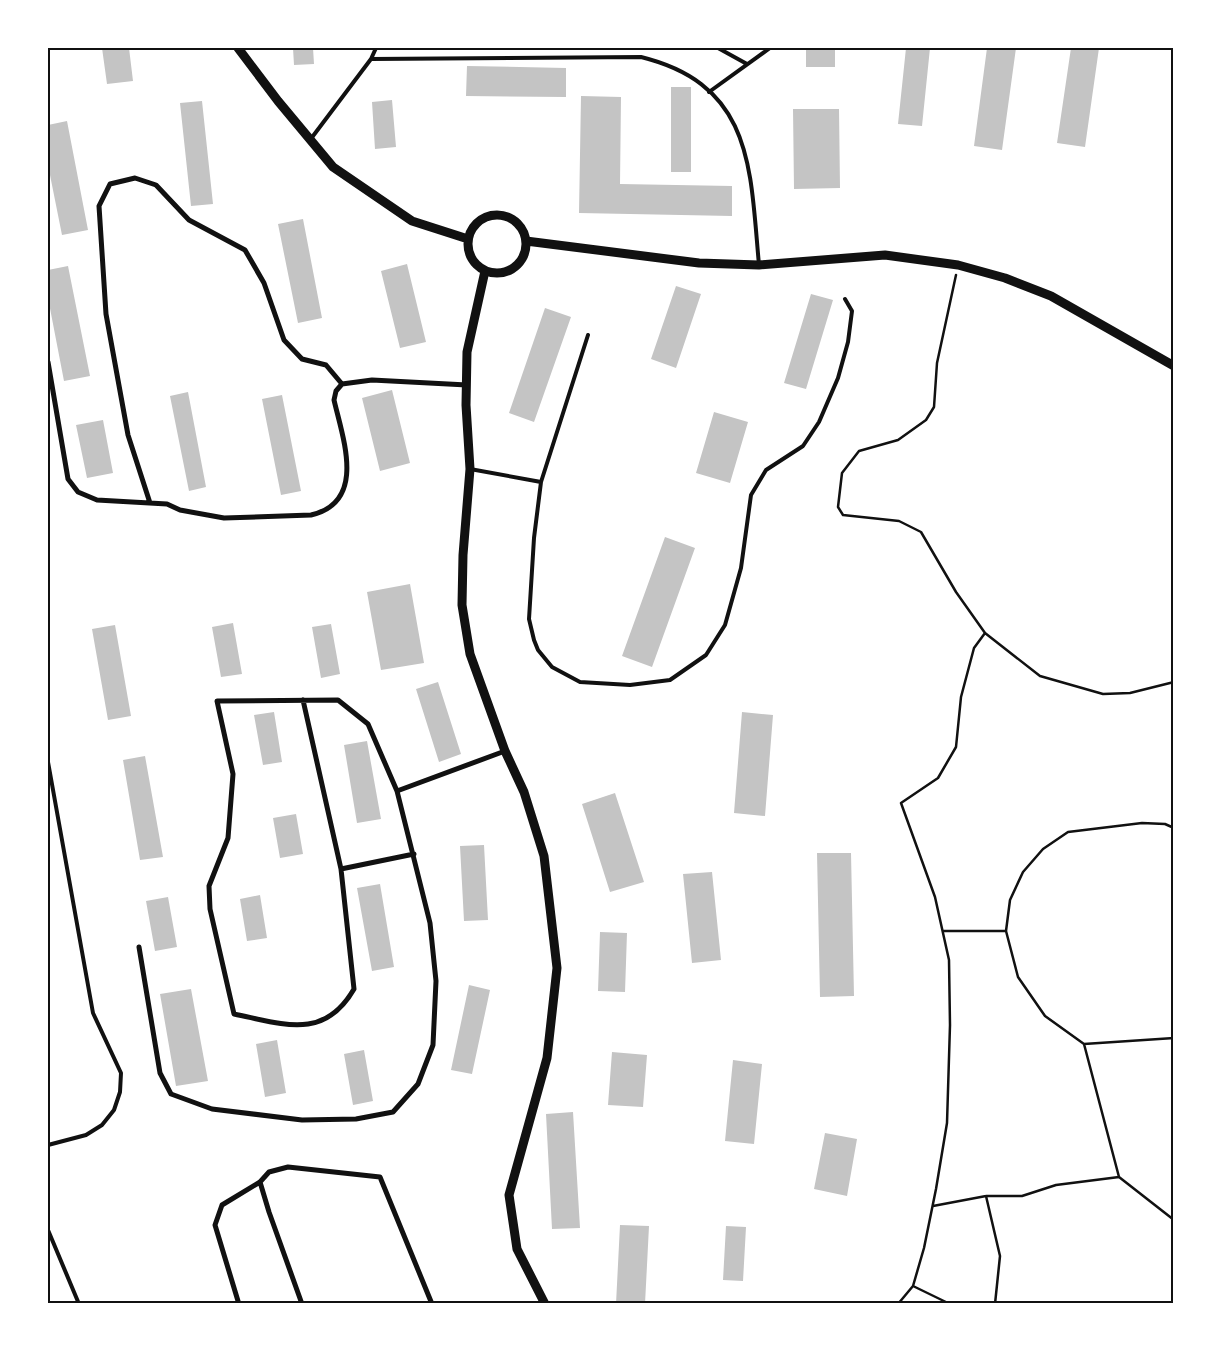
<svg xmlns="http://www.w3.org/2000/svg" width="1221" height="1351" viewBox="0 0 1221 1351" font-family="Merriweather,serif">
<style>
.building{fill:#c4c4c4}
.lines{fill:none;stroke-linecap:round;stroke-linejoin:round}
.path{stroke:#111;stroke-width:2.5}
.service{stroke:#111;stroke-width:4}
.minor{stroke:#111;stroke-width:5}
.tertiary{stroke:#111;stroke-width:9}
.neatline{fill:none;stroke:#111;stroke-width:2}
</style>
<rect width="100%" height="100%" fill="#fff"/>
<path class="building" d="M 102,48 L 129,48 L 133,81 L 107,84 Z
M 293,48 L 313,48 L 314,64 L 294,65 Z
M 806,48 L 835,48 L 835,67 L 806,67 Z
M 906,48 L 930,48 L 922,126 L 898,124 Z
M 987,48 L 1016,48 L 1002,150 L 974,146 Z
M 1071,48 L 1099,48 L 1085,147 L 1057,143 Z
M 467,66 L 566,68 L 566,97 L 466,96 Z
M 671,87 L 691,87 L 691,172 L 671,172 Z
M 581,96 L 621,97 L 620,184 L 732,186 L 732,216 L 579,213 Z
M 392,100 L 396,147 L 375,149 L 372,102 Z
M 202,101 L 213,204 L 191,206 L 180,103 Z
M 793,109 L 839,109 L 840,188 L 794,189 Z
M 67,121 L 88,230 L 62,235 L 48,165 L 48,125 Z
M 303,219 L 322,318 L 298,323 L 278,224 Z
M 407,264 L 426,342 L 400,348 L 381,271 Z
M 68,266 L 90,376 L 64,381 L 48,298 L 48,270 Z
M 676,286 L 701,294 L 676,368 L 651,359 Z
M 811,294 L 833,300 L 806,389 L 784,383 Z
M 545,308 L 571,317 L 534,422 L 509,413 Z
M 392,390 L 410,463 L 380,471 L 362,398 Z
M 188,392 L 206,487 L 189,491 L 170,396 Z
M 282,395 L 301,491 L 281,495 L 262,399 Z
M 714,412 L 748,422 L 730,483 L 696,473 Z
M 103,420 L 113,473 L 87,478 L 76,425 Z
M 665,537 L 695,548 L 652,667 L 622,656 Z
M 410,584 L 424,663 L 381,670 L 367,592 Z
M 233,623 L 242,674 L 221,677 L 212,627 Z
M 331,624 L 340,674 L 321,678 L 312,627 Z
M 115,625 L 131,716 L 108,720 L 92,629 Z
M 438,682 L 461,754 L 439,762 L 416,689 Z
M 274,712 L 282,762 L 263,765 L 254,715 Z
M 742,712 L 773,715 L 765,816 L 734,813 Z
M 367,741 L 381,819 L 357,823 L 344,745 Z
M 145,756 L 163,857 L 140,860 L 123,760 Z
M 615,793 L 644,882 L 610,892 L 582,804 Z
M 296,814 L 303,854 L 280,858 L 273,818 Z
M 484,845 L 488,920 L 464,921 L 460,846 Z
M 817,853 L 851,853 L 854,996 L 820,997 Z
M 712,872 L 721,960 L 692,963 L 683,874 Z
M 380,884 L 394,967 L 372,971 L 357,888 Z
M 260,895 L 267,938 L 247,941 L 240,899 Z
M 168,897 L 177,947 L 155,951 L 146,901 Z
M 600,932 L 627,933 L 625,992 L 598,991 Z
M 469,985 L 490,990 L 472,1074 L 451,1070 Z
M 191,989 L 208,1081 L 176,1086 L 160,994 Z
M 277,1040 L 286,1093 L 265,1097 L 256,1044 Z
M 364,1050 L 373,1101 L 353,1105 L 344,1054 Z
M 612,1052 L 647,1055 L 643,1107 L 608,1105 Z
M 733,1060 L 762,1064 L 754,1144 L 725,1141 Z
M 573,1112 L 580,1228 L 552,1229 L 546,1114 Z
M 825,1133 L 857,1139 L 847,1196 L 814,1189 Z
M 620,1225 L 649,1226 L 645,1304 L 616,1304 Z
M 726,1226 L 746,1227 L 743,1281 L 723,1280 Z"/>
<g class="lines">
<path class="path" d="M 956,275 L 937,363 L 934,407 L 926,420 L 898,440 L 859,451 L 842,473 L 838,507 L 843,515 L 899,521 L 921,532 L 956,592 L 985,633 L 1040,676 L 1103,694 L 1130,693 L 1174,682
M 1174,828 L 1165,824 L 1142,823 L 1068,832 L 1043,849 L 1023,872 L 1010,900 L 1006,931 L 1018,977 L 1045,1016 L 1084,1044 L 1174,1038
M 943,931 L 1006,931
M 1084,1044 L 1119,1177 L 1174,1220
M 986,1196 L 1000,1256 L 995,1304
M 933,1206 L 986,1196 L 1022,1196 L 1056,1185 L 1119,1177
M 913,1286 L 950,1304
M 898,1304 L 913,1286 L 924,1248 L 936,1189 L 947,1123 L 950,1025 L 949,960 L 935,897 L 901,803 L 938,778 L 956,747 L 961,697 L 974,648 L 985,633"/>
<path class="service" d="M 718,48 L 747,64
M 371,59 L 641,57 C 754,85 750,169 759,265
M 709,92 L 770,48
M 310,140 L 371,59 L 376,48
M 470,469 L 541,482 L 534,538 L 529,619 L 534,640 L 538,650 L 552,667 L 580,682 L 630,685 L 670,680 L 706,655 L 725,625 L 741,568 L 751,495 L 766,470 L 803,446 L 819,422 L 838,378 L 848,342 L 852,311 L 845,299
M 541,482 L 588,335
M 48,762 L 93,1013 L 121,1073 L 120,1092 L 114,1110 L 102,1125 L 86,1135 L 48,1145
M 48,1230 L 79,1304"/>
<path class="minor" d="M 48,362 L 68,479 L 78,492 L 97,500 L 167,504 L 180,510 L 224,518 L 311,515 C 367,502 343,439 334,400 L 336,391 L 342,384 L 372,380 L 467,385
M 150,503 L 128,435 L 106,314 L 99,206 L 110,184 L 135,178 L 156,185 L 189,220 L 245,250 L 264,283 L 284,340 L 302,359 L 326,365 L 342,384
M 397,791 L 505,751
M 341,869 L 414,854
M 139,947 L 160,1073 L 171,1094 L 212,1109 L 302,1120 L 356,1119 L 393,1112 L 418,1084 L 433,1045 L 436,981 L 430,923 L 397,791 L 368,724 L 338,700 L 217,701 L 233,774 L 228,838 L 209,886 L 210,909 L 234,1014 C 283,1024 324,1041 354,989 L 341,869 L 303,700
M 260,1182 L 269,1212 L 302,1304
M 238,1301 L 215,1225 L 222,1205 L 260,1182 L 269,1172 L 288,1167 L 380,1177 L 432,1304"/>
<path class="tertiary" d="M 238,48 L 278,101 L 333,167 L 412,221 L 468,239
M468 244a29 29 0 1 1 58 0a29 29 0 1 1-58 0Z
M 526,241 L 699,263 L 759,265 L 885,255 L 958,265 L 1005,278 L 1051,296 L 1174,366
M 485,271 L 467,352 L 466,405 L 470,469 L 463,555 L 462,605 L 470,654 L 505,751 L 524,792 L 544,856 L 557,968 L 547,1058 L 509,1195 L 517,1249 L 545,1304"/>
</g>
<rect width="1221" height="1351" fill="none" stroke="#ffffff" stroke-width="98"/>
<rect x="49" y="49" width="1123" height="1253" class="neatline"/>
</svg>
